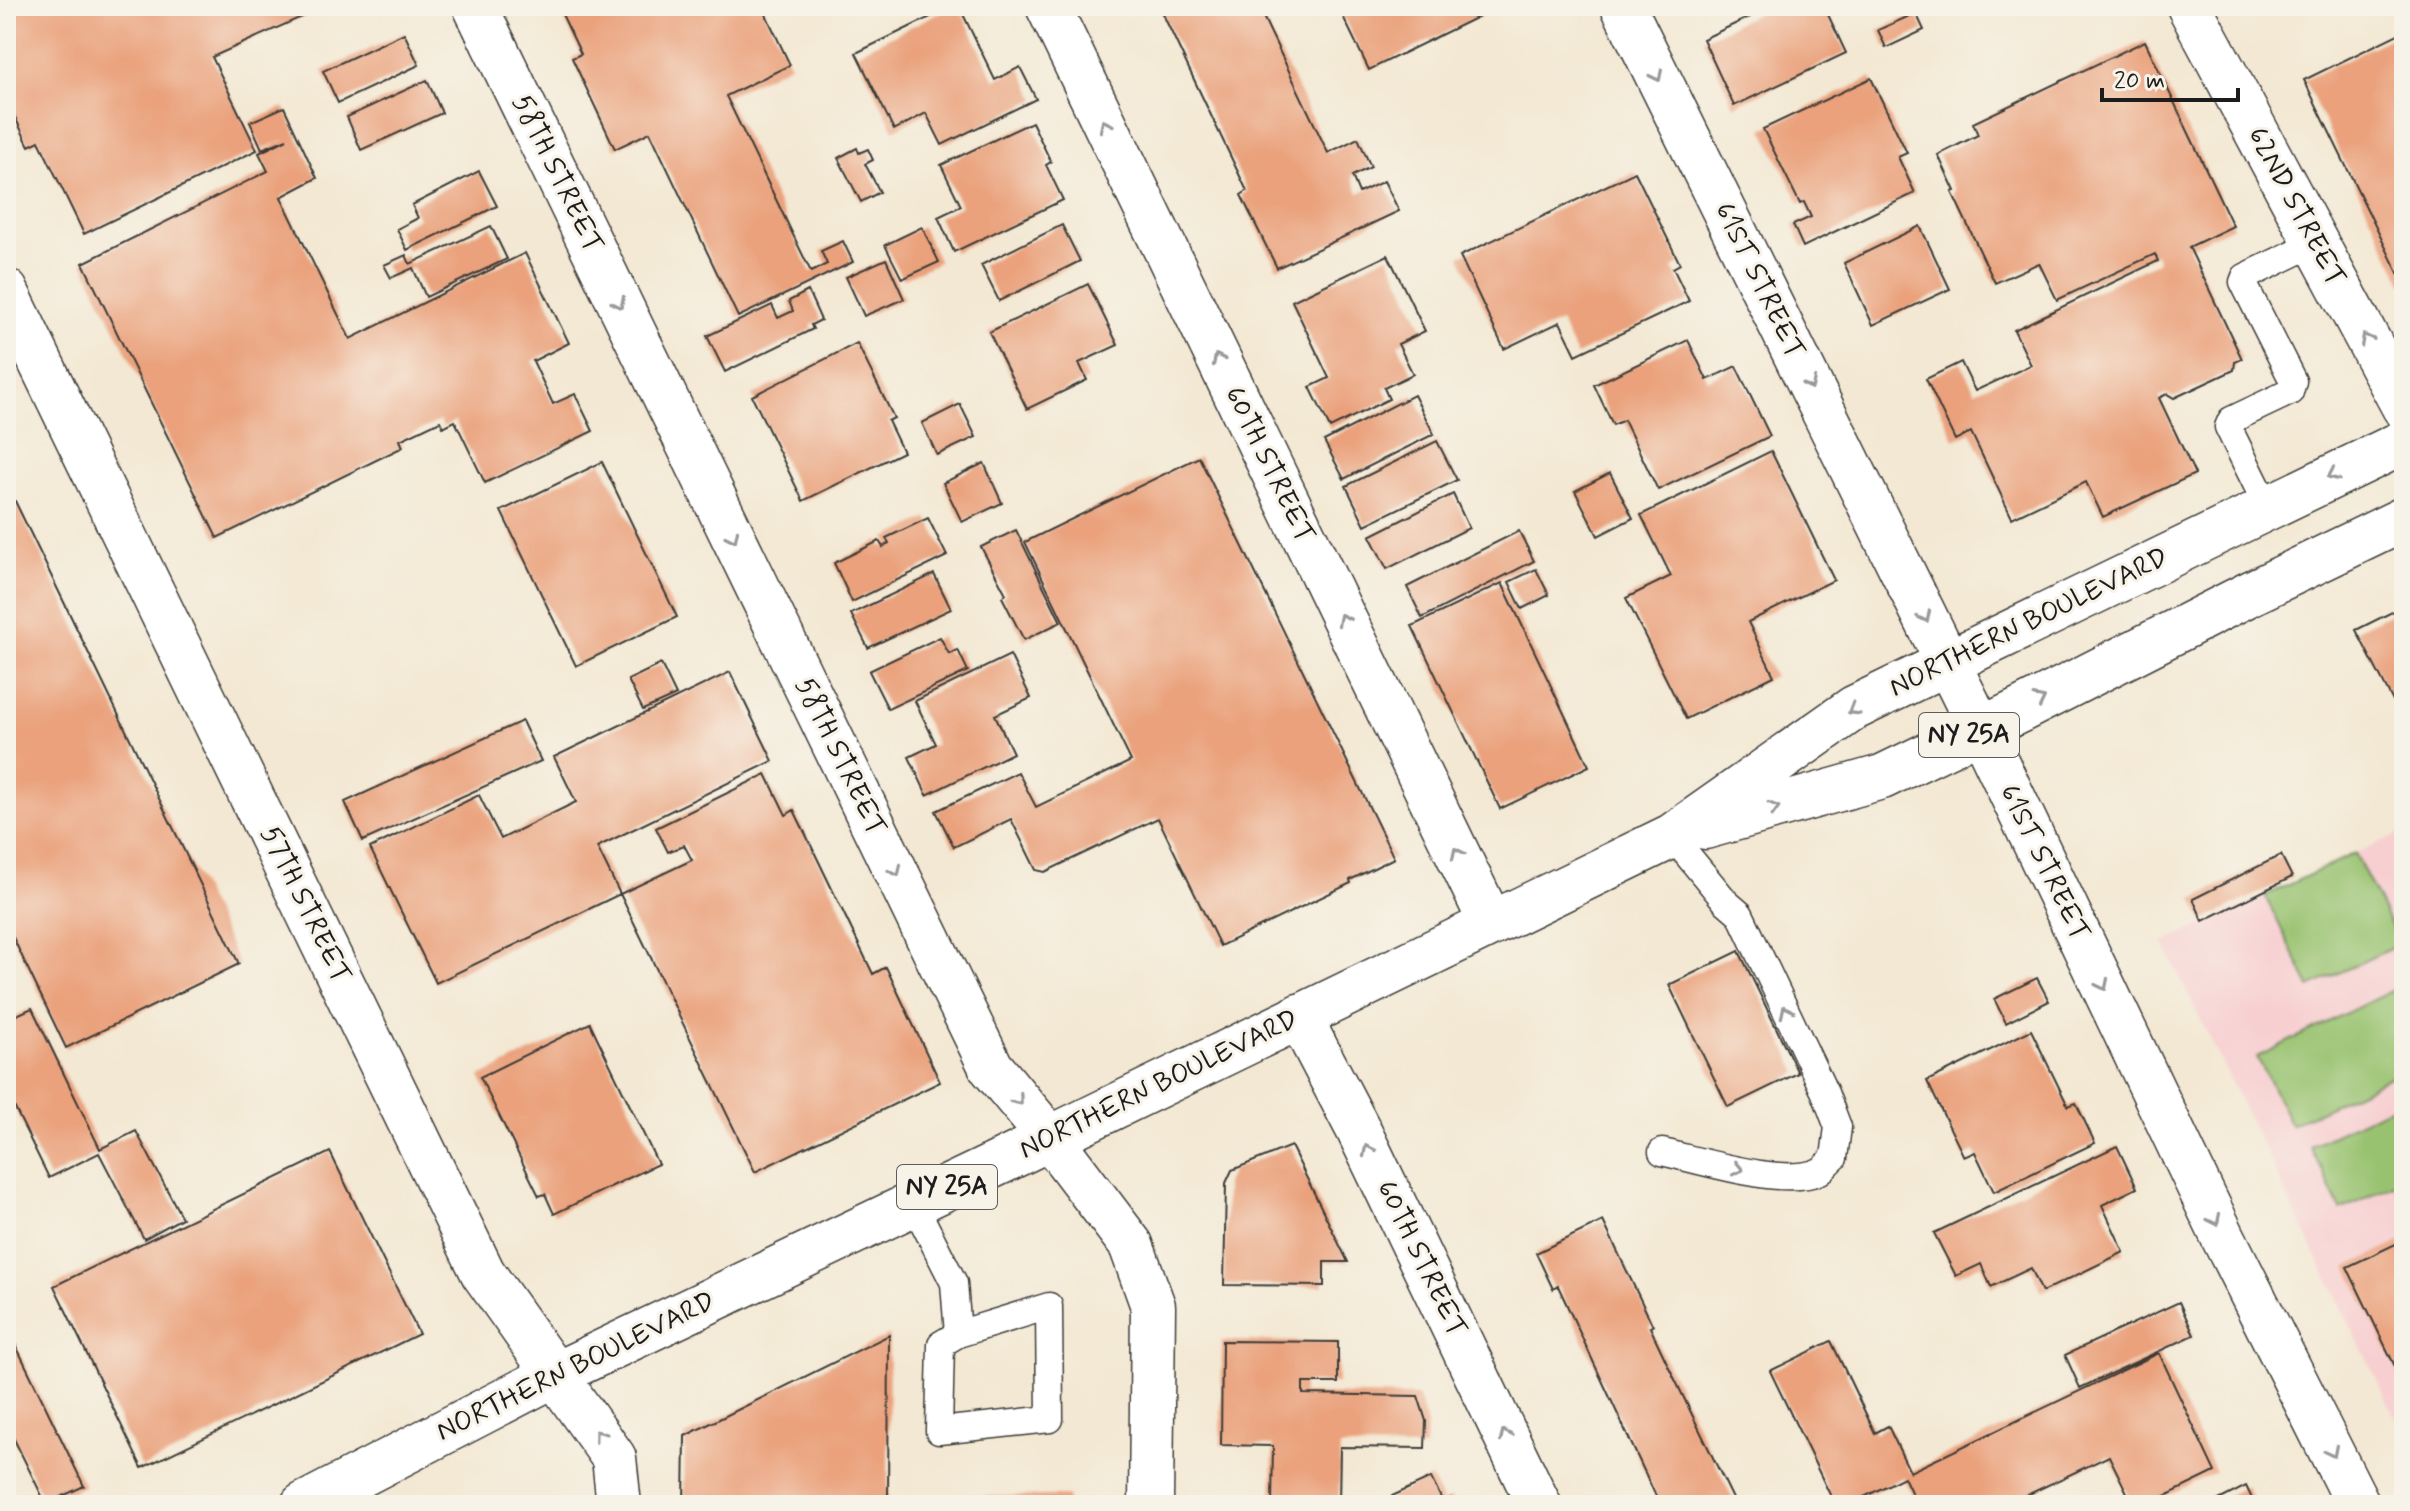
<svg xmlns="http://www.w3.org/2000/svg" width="2410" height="1511" viewBox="0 0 2410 1511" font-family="Mynerve,sans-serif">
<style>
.built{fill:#f7cfd1}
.green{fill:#98c26f;stroke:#5a6f46;stroke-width:2}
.building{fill:#eaa17b}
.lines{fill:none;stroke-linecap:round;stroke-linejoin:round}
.service-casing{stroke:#3c3b37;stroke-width:29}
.minor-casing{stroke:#3c3b37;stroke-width:47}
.primary-casing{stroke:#3c3b37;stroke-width:47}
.service{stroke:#fff;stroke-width:26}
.minor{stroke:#fff;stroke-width:44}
.primary{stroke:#fff;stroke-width:44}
.oneway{stroke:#999}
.labels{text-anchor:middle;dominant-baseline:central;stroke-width:6;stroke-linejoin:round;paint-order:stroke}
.shield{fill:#f7f3e8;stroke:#5e5c59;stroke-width:2}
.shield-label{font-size:26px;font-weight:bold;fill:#1c1c1c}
.street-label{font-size:28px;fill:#1c1c1c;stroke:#f7f3e8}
</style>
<rect width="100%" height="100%" fill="#f7f3e8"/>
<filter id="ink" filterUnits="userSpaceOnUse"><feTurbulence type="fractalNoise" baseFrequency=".0125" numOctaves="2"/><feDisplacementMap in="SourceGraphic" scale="16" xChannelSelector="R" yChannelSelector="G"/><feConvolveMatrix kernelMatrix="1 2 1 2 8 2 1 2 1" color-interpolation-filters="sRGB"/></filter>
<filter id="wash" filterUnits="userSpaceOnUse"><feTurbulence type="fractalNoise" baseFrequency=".006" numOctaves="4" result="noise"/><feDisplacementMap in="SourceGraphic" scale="32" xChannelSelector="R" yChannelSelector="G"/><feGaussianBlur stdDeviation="1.8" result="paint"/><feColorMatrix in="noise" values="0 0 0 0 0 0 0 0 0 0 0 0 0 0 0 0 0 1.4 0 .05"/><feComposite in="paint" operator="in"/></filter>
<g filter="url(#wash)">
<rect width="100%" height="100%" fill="#f3e8d3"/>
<path class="built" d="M 2404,831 L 2404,1435 L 2163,943 Z"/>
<path class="green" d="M 2355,853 L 2400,944 L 2310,987 L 2265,896 Z
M 2399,987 L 2404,996 L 2404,1070 L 2291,1125 L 2257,1057 Z
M 2404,1100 L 2404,1180 L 2341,1210 L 2310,1146 Z"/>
<g id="blocks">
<path class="building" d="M 6,6 L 326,6 L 212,57 L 257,150 L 84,234 L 39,141 L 29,146 L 6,99 Z
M 558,6 L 762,6 L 790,65 L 726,96 L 811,272 L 827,264 L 821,251 L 843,241 L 853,262 L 738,317 L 650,132 L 615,149 L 572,58 L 581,54 Z
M 953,6 L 959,6 L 995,80 L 1020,67 L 1036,99 L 942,145 L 926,113 L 894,130 L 856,53 Z
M 1159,6 L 1258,6 L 1328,153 L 1358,138 L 1371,167 L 1352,176 L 1359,193 L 1384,181 L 1399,211 L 1277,268 L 1241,195 L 1247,191 Z
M 1338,6 L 1500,6 L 1369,70 Z
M 1773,6 L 1824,6 L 1846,53 L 1734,106 L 1703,39 Z
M 1916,13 L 1924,30 L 1886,48 L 1878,30 Z
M 2404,31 L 2404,285 L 2304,80 Z
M 404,33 L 419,65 L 338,103 L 323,71 Z
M 2145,41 L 2233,226 L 2189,247 L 2242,359 L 2235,362 L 2234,370 L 2174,398 L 2167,394 L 2159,398 L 2195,474 L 2103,517 L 2086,482 L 2012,518 L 1971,432 L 1955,440 L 1926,379 L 1961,362 L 1975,391 L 2031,365 L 2014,330 L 2158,261 L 2155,254 L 2057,300 L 2039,263 L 1995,283 L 1952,192 L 1955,191 L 1938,155 L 1978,135 L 1973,123 Z
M 1871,78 L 1907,153 L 1898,157 L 1915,193 L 1803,247 L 1793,225 L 1811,217 L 1804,202 L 1800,204 L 1763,129 Z
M 427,80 L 442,113 L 361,150 L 347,117 Z
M 284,107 L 317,178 L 281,197 L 350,339 L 525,253 L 569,343 L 533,361 L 553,404 L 575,394 L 593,431 L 485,483 L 455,421 L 443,427 L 440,421 L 400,440 L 403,447 L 217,538 L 83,263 L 268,171 L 259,153 L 287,139 L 262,149 L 250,122 Z
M 1032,122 L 1051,162 L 1046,165 L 1063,200 L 954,252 L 938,217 L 961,206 L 941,165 Z
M 857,148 L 859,153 L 868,149 L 873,160 L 865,164 L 880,192 L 861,202 L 838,158 Z
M 479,171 L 497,206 L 407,250 L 397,229 L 418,218 L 412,205 Z
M 1635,172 L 1680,264 L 1673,268 L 1689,301 L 1576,355 L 1560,322 L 1504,349 L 1460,256 Z
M 1062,225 L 1080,261 L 999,301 L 981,265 Z
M 491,226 L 507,259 L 426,297 L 413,268 L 391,278 L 384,265 L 406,255 L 410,264 Z
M 1920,226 L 1950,289 L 1873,325 L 1844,263 Z
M 922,227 L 939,262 L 902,279 L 885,245 Z
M 1388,255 L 1425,331 L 1398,344 L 1413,374 L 1384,388 L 1389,399 L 1330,428 L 1310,387 L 1329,378 L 1292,301 Z
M 886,259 L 904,299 L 864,316 L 846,277 Z
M 1088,284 L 1118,345 L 1079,363 L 1087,380 L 1027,409 L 989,332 Z
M 808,291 L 821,320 L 811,325 L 813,329 L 725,372 L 707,336 L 772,305 L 778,318 L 793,311 L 789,301 Z
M 1688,340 L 1707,380 L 1736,366 L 1770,436 L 1658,490 L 1624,420 L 1613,425 L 1594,385 Z
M 857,343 L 894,418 L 888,421 L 903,452 L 803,501 L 752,396 Z
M 1414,395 L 1434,434 L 1344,479 L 1324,441 Z
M 960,404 L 976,437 L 937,455 L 922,423 Z
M 1437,441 L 1457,480 L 1365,525 L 1346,486 Z
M 1771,451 L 1834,580 L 1748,622 L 1774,676 L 1686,719 L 1626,598 L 1671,576 L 1641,515 Z
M 1199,457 L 1394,858 L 1350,880 L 1351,883 L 1220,946 L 1158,818 L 1045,872 L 1036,870 L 1011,819 L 954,847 L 936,811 L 1018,772 L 1036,807 L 1131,761 L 1025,542 Z
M 602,462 L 677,617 L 576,666 L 501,511 Z
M 984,463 L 1002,503 L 962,522 L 943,483 Z
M 1610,473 L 1633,518 L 1598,536 L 1575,491 Z
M 1453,494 L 1469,528 L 1387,569 L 1370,536 Z
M 15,501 L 239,964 L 66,1048 L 6,923 L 6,506 Z
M 928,518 L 947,556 L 852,602 L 834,563 L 879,541 L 883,547 L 889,543 L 886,538 Z
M 1016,530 L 1061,622 L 1024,640 L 1002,597 L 1006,594 L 981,547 Z
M 1519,531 L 1534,561 L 1422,618 L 1407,587 Z
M 1536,569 L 1549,595 L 1522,609 L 1509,582 Z
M 934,574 L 951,609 L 868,648 L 851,614 Z
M 1502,583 L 1589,766 L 1500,809 L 1412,626 Z
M 2404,606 L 2404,713 L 2400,715 L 2356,630 Z
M 940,637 L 949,654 L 958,650 L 968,671 L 888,709 L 869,671 Z
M 1010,655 L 1031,698 L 995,715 L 1013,753 L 927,795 L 909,757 L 936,744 L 915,701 Z
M 661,664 L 676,695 L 643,710 L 628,680 Z
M 730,672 L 773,761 L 597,847 L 620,894 L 436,983 L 370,848 L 479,795 L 501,839 L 576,802 L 554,757 Z
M 522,721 L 541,761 L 363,841 L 345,802 Z
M 766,774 L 786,815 L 794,810 L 873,974 L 886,967 L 940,1082 L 755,1172 L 620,894 L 692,860 L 684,845 L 668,852 L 656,828 Z
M 2281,855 L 2292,877 L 2203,921 L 2193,899 Z
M 1739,951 L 1798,1073 L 1728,1107 L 1669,985 Z
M 2037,978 L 2049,1001 L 2006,1023 L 1994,999 Z
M 32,1008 L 100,1149 L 136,1131 L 182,1218 L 144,1239 L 99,1153 L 49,1178 L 6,1090 L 6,1020 Z
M 590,1023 L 658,1164 L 554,1214 L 545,1194 L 539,1196 L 480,1077 Z
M 2031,1030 L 2068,1106 L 2076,1103 L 2095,1143 L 1994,1192 L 1975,1152 L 1964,1157 L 1927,1081 Z
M 1291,1146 L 1348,1262 L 1324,1262 L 1324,1286 L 1224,1285 L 1226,1183 L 1232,1170 Z
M 2117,1146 L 2137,1188 L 2102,1205 L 2124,1252 L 2042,1292 L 2031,1268 L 1991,1287 L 1981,1264 L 1956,1276 L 1934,1233 Z
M 330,1152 L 419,1334 L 142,1468 L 54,1286 Z
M 1603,1221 L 1653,1326 L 1650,1327 L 1666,1361 L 1736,1505 L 1660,1505 L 1558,1286 L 1553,1289 L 1536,1253 Z
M 2404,1240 L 2404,1385 L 2347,1267 Z
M 2179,1302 L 2194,1335 L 2080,1388 L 2065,1355 Z
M 6,1325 L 84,1486 L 46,1504 L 6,1423 Z
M 889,1335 L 888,1502 L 894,1502 L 894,1505 L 684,1505 L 685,1436 Z
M 1222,1341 L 1338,1342 L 1338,1383 L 1303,1383 L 1303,1394 L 1418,1396 L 1426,1421 L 1425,1448 L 1340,1447 L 1339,1505 L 1272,1505 L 1273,1446 L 1221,1445 Z
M 1831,1341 L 1875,1433 L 1888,1426 L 1910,1472 L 2159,1353 L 2215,1472 L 2147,1505 L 2133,1505 L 2109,1456 L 2010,1503 L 2011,1505 L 1917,1505 L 1904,1477 L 1848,1505 L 1835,1505 L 1770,1371 Z
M 1431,1478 L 1443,1502 L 1451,1498 L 1454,1505 L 1394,1505 L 1390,1497 Z
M 2246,1486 L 2255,1505 L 2209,1505 Z
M 971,1496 L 1068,1496 L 1068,1505 L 971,1505 Z"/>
</g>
</g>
<g filter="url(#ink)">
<use href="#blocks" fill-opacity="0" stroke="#3c3b37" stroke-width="2"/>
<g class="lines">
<g class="service-casing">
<path id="service" d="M 2267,506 L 2228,427 L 2231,420 L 2290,392 L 2293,381 L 2243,282 L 2245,277 L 2315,243
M 1662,1152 C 1699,1160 1786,1188 1820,1171 C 1825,1168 1830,1161 1834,1158 L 1838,1127 L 1825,1093 L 1740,914 L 1726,902 L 1672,836
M 914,1204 L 954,1283 L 958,1334 L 941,1344 L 939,1431 L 1050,1419 L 1049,1306 L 958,1334"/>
</g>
<g class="minor-casing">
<path id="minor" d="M 475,6 L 991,1067 L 1050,1138 L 1131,1245 L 1153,1306 L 1151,1505
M 1048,6 L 1491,923
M 1623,6 L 1981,730 L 2223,1237 L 2358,1505
M 2189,6 L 2404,407
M 6,291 L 483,1273 L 614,1458 L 619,1505
M 1299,1016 L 1358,1129 L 1539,1505"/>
</g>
<g class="primary-casing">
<path id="primary" d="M 1705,827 L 1882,777 L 2021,710 L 2251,593 L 2404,519
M 303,1505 L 554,1375 L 1003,1161 L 1672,836 L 1854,708 L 2404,442"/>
</g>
<use href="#service" class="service"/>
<use href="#minor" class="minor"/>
<use href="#primary" class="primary"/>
</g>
<defs><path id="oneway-chevron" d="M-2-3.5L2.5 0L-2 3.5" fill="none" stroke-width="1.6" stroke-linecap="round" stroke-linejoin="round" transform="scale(2)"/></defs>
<g class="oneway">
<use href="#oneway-chevron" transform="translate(1657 76) rotate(64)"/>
<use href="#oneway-chevron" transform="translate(1105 125) rotate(-116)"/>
<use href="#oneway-chevron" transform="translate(619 303) rotate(64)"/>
<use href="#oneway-chevron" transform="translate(2366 339) rotate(-118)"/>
<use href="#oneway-chevron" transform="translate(1218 359) rotate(-116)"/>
<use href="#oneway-chevron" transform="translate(1810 384) rotate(64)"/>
<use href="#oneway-chevron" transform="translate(2333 475) rotate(155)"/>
<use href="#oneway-chevron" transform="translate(733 537) rotate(64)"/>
<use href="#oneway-chevron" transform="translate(1925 617) rotate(64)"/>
<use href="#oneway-chevron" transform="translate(1343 619) rotate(-116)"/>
<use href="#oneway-chevron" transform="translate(2040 700) rotate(-27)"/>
<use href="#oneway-chevron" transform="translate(1853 710) rotate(149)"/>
<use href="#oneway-chevron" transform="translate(1774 808) rotate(-16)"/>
<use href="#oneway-chevron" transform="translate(1457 853) rotate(-116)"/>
<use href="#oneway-chevron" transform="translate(896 871) rotate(64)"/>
<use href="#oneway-chevron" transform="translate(2103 985) rotate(64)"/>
<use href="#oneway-chevron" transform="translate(1786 1011) rotate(-115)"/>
<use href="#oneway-chevron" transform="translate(1018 1100) rotate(50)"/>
<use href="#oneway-chevron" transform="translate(1368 1150) rotate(-116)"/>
<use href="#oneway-chevron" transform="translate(1738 1169) rotate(13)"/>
<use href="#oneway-chevron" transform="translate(2215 1220) rotate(64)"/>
<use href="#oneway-chevron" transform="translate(599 1435) rotate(-127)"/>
<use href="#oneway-chevron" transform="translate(1505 1435) rotate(-116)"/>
<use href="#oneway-chevron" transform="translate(2332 1452) rotate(63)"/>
</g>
</g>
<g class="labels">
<g class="shield">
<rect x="1919" y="713" width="100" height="44" rx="6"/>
<rect x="897" y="1165" width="100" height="44" rx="6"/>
</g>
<g class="shield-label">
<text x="1969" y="735">NY 25A</text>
<text x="947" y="1187">NY 25A</text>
</g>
<g class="street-label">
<text transform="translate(557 174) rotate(64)">58TH STREET</text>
<text transform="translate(2296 207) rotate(62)">62ND STREET</text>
<text transform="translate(1759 281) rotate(64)">61ST STREET</text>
<text transform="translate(1269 465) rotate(64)">60TH STREET</text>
<text transform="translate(2029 623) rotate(-26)">NORTHERN BOULEVARD</text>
<text transform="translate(840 757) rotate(64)">58TH STREET</text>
<text transform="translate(2044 863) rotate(64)">61ST STREET</text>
<text transform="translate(305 905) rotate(64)">57TH STREET</text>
<text transform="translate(1159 1085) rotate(-26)">NORTHERN BOULEVARD</text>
<text transform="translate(1421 1259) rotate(64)">60TH STREET</text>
<text transform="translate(576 1367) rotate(-26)">NORTHERN BOULEVARD</text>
</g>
</g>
<rect width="2410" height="1511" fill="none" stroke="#f7f3e8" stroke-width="32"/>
<path d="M2102 88v12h136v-12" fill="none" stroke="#1c1c1c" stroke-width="4"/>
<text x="2114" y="88" font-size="24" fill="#1c1c1c" stroke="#f7f3e8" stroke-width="6" paint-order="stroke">20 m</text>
</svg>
